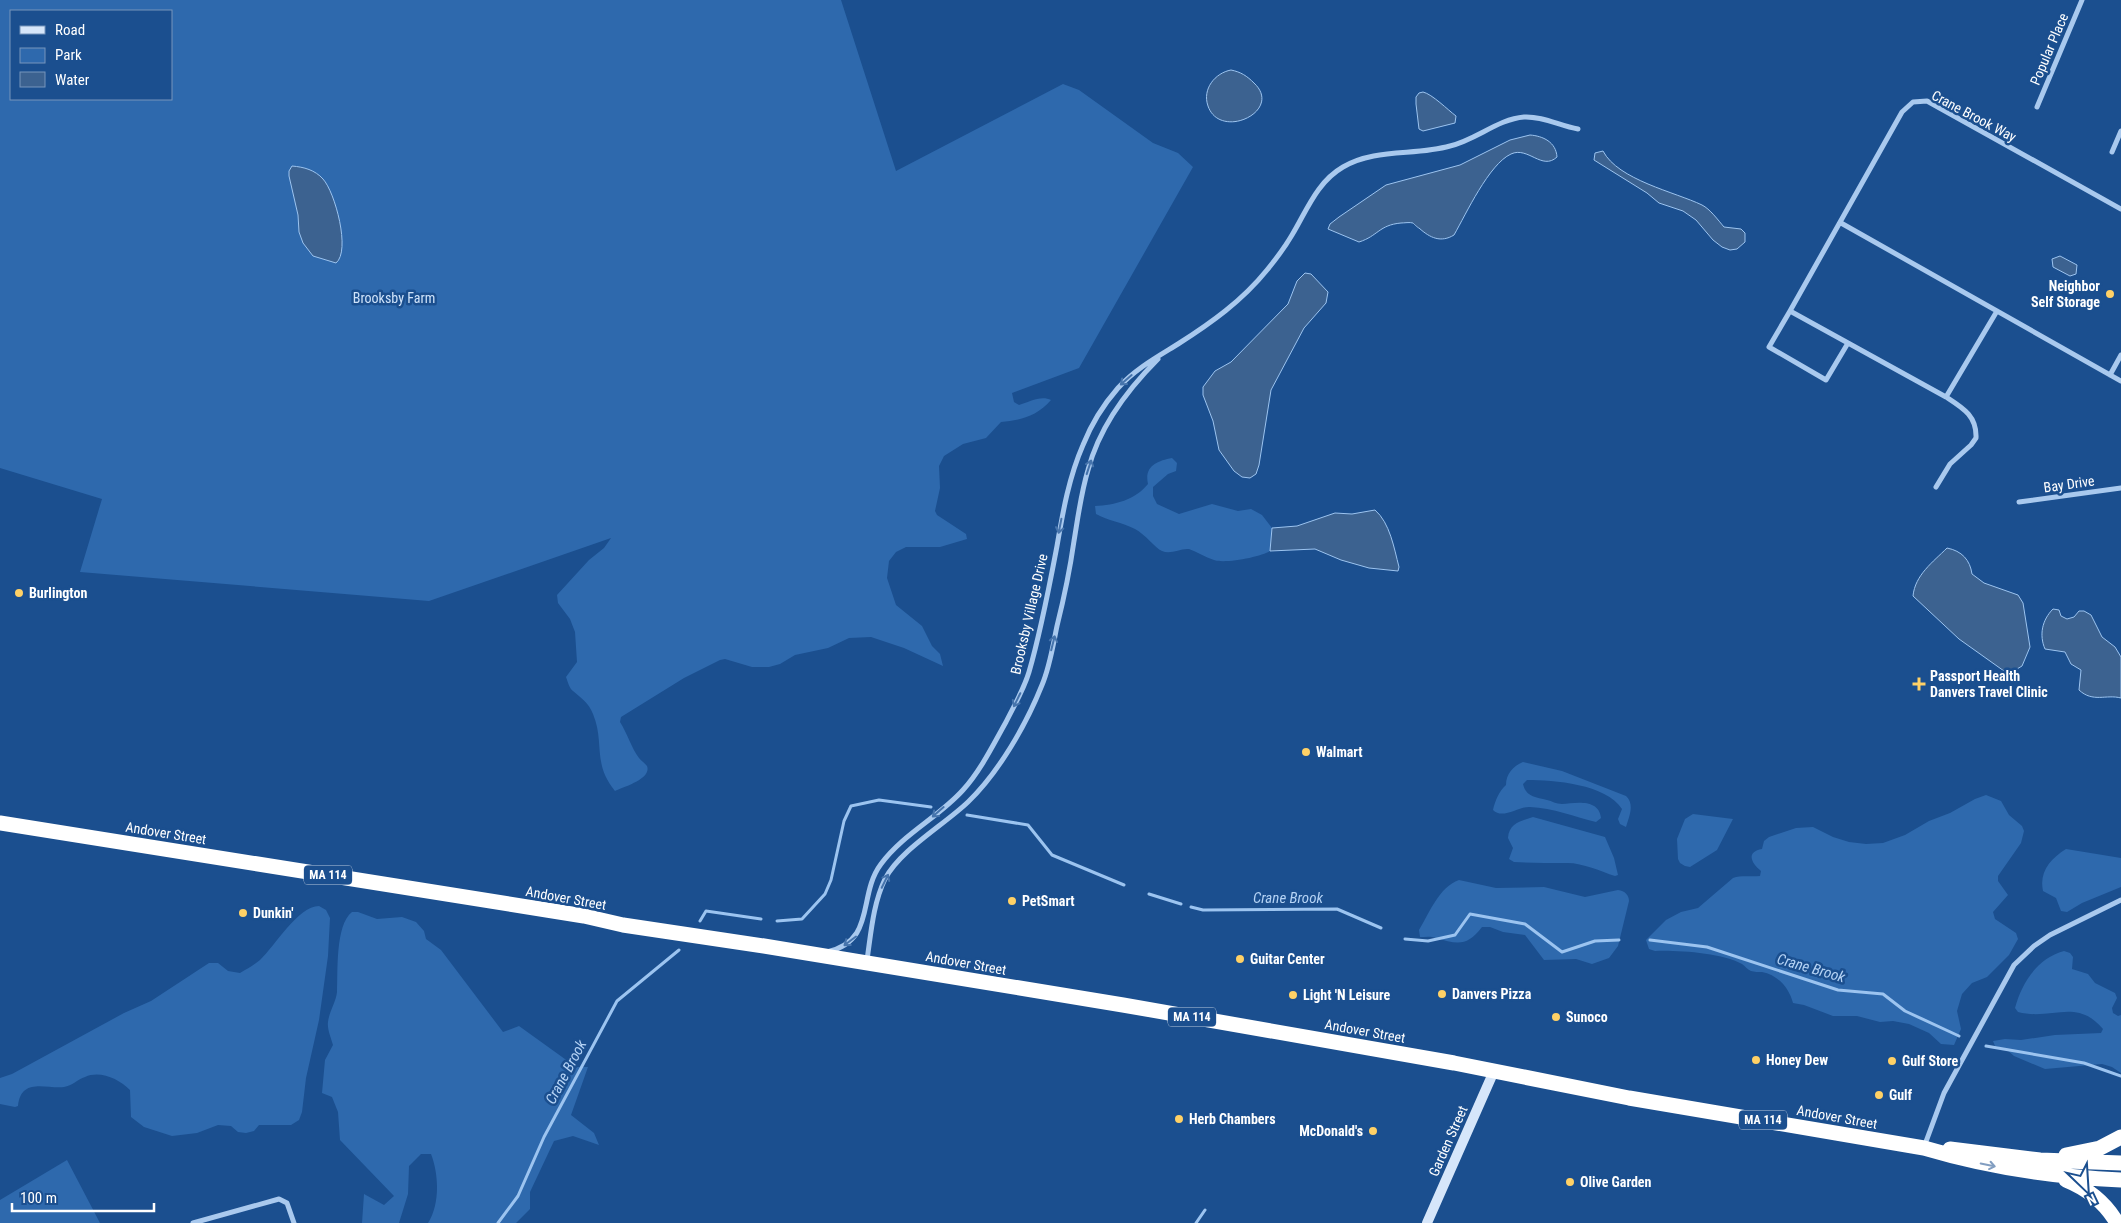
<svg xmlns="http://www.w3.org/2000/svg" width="2121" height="1223" viewBox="0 0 2121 1223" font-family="'Roboto Condensed',sans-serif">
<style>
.green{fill:#2e69ad;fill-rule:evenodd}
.water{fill:#3c6290;stroke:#9cc4f0}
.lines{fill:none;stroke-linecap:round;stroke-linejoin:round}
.stream{stroke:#9cc4f0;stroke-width:3}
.street{stroke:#a9c9ee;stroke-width:5}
.secondary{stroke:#d6e6fa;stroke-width:10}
.highway{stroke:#fff;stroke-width:15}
.oneway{stroke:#4674ac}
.oneway2{stroke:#829ec1}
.poi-dot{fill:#ffd166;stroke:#1b4f8f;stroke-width:2}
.labels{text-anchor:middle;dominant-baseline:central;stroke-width:5;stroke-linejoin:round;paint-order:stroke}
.shield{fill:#1b4f8f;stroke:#bbcadd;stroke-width:1}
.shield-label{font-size:12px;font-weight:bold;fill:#fff}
.street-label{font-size:14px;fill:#fff;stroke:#1b4f8f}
.poi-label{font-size:14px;font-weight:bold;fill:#fff;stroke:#1b4f8f;text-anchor:start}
.park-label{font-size:14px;fill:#cfe3fa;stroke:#1b4f8f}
.water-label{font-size:15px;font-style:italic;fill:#b5d3f5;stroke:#1b4f8f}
</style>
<rect width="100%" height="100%" fill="#1b4f8f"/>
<path class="green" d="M 0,0 L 841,0 L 896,171 L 1063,84 L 1079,90 L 1153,143 L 1178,153 L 1193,167 L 1079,368 L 1012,393 L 1014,402 L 1019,405 C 1029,402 1041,395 1051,400 C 1037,416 1022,420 1001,422 L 986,438 L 963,444 L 944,456 L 939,466 L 940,488 L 935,511 L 937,515 L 966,534 L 967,539 L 940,547 L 906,547 L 896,552 L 889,561 L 887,578 L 896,605 L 922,626 L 932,646 L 940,654 L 943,666 L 904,648 L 871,637 L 849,638 L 828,648 L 795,655 L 780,664 L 769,667 L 752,667 L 725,659 L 720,660 L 684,678 L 621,717 L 620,722 C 627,733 632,749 639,758 C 641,761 645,763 647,766 C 652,779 623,787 615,791 C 592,763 605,743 593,714 C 589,703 581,698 573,691 C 569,688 568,682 566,677 L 577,662 L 575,632 L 570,619 L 558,603 L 557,595 L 589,560 L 604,548 L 611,538 L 429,601 L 80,572 L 102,499 L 0,468 ZM 11,11 L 171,11 L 171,99 L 11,99 Z
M 1172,458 L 1177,463 L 1176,471 L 1168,474 L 1153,487 L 1153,496 L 1157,504 L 1179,514 L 1212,504 L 1238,511 L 1251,509 L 1262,515 L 1272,528 L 1270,551 C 1261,557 1224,564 1214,560 C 1205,557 1197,552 1189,549 C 1180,548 1171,555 1162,551 C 1155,548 1145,534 1135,529 C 1122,522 1108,521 1096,514 L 1095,506 C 1115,505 1135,500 1148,484 C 1144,466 1157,461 1172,458 Z
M 1523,762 L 1562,771 L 1626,796 C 1635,804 1629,817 1626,827 L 1620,824 L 1618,819 L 1622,809 C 1606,784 1554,780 1527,780 L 1523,784 C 1526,797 1535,797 1547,800 C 1552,801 1556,804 1562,804 C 1575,803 1599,798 1601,818 L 1596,822 C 1575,817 1553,808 1530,807 C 1518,806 1503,820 1493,810 C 1495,801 1499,791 1506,785 C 1506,774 1513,766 1523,762 Z
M 1986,795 L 2001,801 L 2009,815 L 2022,826 L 2024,831 L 2021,843 L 1998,876 L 1998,881 L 2008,895 L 1993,912 L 1995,919 L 2016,933 L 2018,939 L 2009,955 L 1987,977 L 1972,983 L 1962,994 L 1957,1011 L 1961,1029 L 1954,1045 L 1941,1044 L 1929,1033 L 1909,1024 L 1893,1021 L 1880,1022 L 1857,1016 L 1833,1016 L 1804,1005 L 1793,1003 C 1789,988 1778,975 1762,972 C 1759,972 1754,972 1751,971 C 1748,970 1745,966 1742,964 C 1722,953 1677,950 1655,951 L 1649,949 L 1646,940 L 1666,920 L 1681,912 L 1698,908 L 1733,878 C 1741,875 1751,877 1760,876 L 1761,871 C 1752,864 1745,852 1762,849 L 1764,841 L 1769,837 L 1796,828 L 1813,827 L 1833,837 L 1849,842 L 1866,844 L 1883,843 L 1905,835 L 1929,821 L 1950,813 L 1975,799 Z
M 1693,814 L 1733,819 L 1717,850 L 1690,867 L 1685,866 L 1680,863 L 1678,859 L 1677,839 L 1685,819 Z
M 1533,817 L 1605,837 L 1614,858 L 1618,875 L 1615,876 C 1600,871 1581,862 1565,863 C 1548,863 1532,863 1514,862 L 1509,859 L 1513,848 L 1508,838 C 1509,823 1521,821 1533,817 Z
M 2066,849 L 2121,858 L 2121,887 L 2082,903 L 2067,912 L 2061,911 L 2056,898 L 2043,891 C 2039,872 2050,859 2066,849 Z
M 1459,880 L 1496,888 L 1544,887 L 1585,897 L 1618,890 C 1625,891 1629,895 1629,901 L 1618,946 L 1609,958 L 1592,964 L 1576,959 L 1544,960 L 1525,935 L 1503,932 L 1490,927 L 1482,927 C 1467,947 1457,944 1436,938 C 1431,936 1425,937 1420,937 L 1419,930 C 1430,912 1439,887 1459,880 Z
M 319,906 L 326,910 L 330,918 L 328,956 L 319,1020 L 306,1078 L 302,1112 L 299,1120 L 291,1125 L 259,1125 L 254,1131 L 246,1133 L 238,1132 L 231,1126 L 218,1125 L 197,1133 L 172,1136 L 144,1127 L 131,1117 L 130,1090 C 119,1079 100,1070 85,1077 C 78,1079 72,1086 64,1087 C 46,1089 21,1077 18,1106 L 15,1107 L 0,1104 L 0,1078 L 12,1074 L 124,1013 L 151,1001 L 209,963 L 218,963 L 228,971 L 240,973 C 247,969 254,965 260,960 C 275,946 298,906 319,906 Z
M 352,912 L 358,912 L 377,919 L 402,917 L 416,922 L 424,931 L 426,939 L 441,950 L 503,1032 L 519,1026 L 576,1067 L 588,1067 L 571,1115 L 594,1133 L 599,1145 L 573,1136 L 554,1141 L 530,1192 L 530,1209 L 516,1223 L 428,1223 C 440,1204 439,1175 431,1154 L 421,1154 L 409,1166 L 408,1194 L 399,1223 L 362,1223 L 364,1194 L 384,1205 L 394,1196 L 340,1140 L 338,1112 L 332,1097 L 322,1093 L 325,1060 L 333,1045 C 331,1038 327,1029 328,1022 C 329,1012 336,1002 337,992 C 338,973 335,925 352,912 Z
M 2064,951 L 2070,953 L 2073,957 L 2072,969 L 2088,974 L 2095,983 L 2115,993 L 2117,998 L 2112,1008 L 2113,1013 L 2118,1016 L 2121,1015 L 2121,1073 L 2112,1067 L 2102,1064 L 2045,1069 L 2014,1056 L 2006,1049 L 1995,1046 L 1993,1041 L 2005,1039 L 2021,1040 L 2055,1035 L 2101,1033 L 2103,1029 C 2076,997 2052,1021 2018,1012 L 2015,1008 C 2022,982 2038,958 2064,951 Z
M 67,1160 L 100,1223 L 0,1223 L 0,1200 Z"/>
<path class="water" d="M 1231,70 C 1241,72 1247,76 1254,83 C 1284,111 1220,141 1208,106 C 1202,89 1215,73 1231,70 Z
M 1423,92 C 1432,94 1448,110 1456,116 L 1455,123 L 1423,131 L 1419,129 L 1416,104 L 1416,97 L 1419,93 Z
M 1530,135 C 1543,136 1556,142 1557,157 C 1542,171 1528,146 1511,154 C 1489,164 1466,214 1454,235 C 1441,243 1430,238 1419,228 C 1418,228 1413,223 1413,223 C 1410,222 1404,223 1401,223 C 1379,225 1378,236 1359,242 L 1328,229 L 1330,224 L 1339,217 L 1386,185 L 1460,165 L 1510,140 Z
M 1603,151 C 1618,180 1675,192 1702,205 C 1710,209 1718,220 1724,227 L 1741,229 L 1745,233 L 1745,242 L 1737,249 L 1730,250 L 1722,247 L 1713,240 L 1696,220 L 1683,211 L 1659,203 L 1647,193 L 1594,160 L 1595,153 Z
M 292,166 C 304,167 315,170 323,179 C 335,192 351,251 336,263 L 313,256 L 303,243 L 299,232 L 298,215 L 289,176 L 289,171 Z
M 2060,256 L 2077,265 L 2076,274 L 2070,276 L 2053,267 L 2052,259 Z
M 1305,273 L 1311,274 L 1328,292 L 1326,303 L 1304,328 L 1271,390 L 1259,465 L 1256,474 L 1250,478 L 1242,477 L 1234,471 L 1219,450 L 1213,421 L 1203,395 L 1203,387 L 1215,371 L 1231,362 L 1288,304 L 1297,281 Z
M 1375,510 C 1390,523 1394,548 1399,567 L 1398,571 L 1369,568 L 1341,560 L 1315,549 L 1270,551 L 1272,528 L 1297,526 L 1335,513 L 1352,514 Z
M 1947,548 C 1962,551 1970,560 1972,574 L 1984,583 L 2018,595 L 2023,603 L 2030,647 L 2022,666 L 2012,672 L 2004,671 L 1959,639 L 1913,596 C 1915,575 1933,562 1947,548 Z
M 2053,609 L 2059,610 L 2061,616 L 2067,619 L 2074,617 L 2079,611 L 2084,611 L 2091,615 L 2102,637 L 2115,647 L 2121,657 L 2121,698 C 2106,694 2093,703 2079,690 L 2081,670 L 2071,664 L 2065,652 L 2045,649 C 2039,635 2042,620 2053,609 Z"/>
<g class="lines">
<path class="stream" d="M 967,815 L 1028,825 L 1052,855 L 1124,885
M 1149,894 L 1181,904
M 1191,907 L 1203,910 L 1337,909 L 1381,928
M 700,921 L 706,911 L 761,919
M 777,921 L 802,919 L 825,894 L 831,880 L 844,821 L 851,806 L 879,800 L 931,807
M 1405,939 L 1428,941 L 1455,935 L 1470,914 L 1525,924 L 1562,952 L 1595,941 L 1619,940
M 1650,940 L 1707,947 L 1838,990 L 1883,994 L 1905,1011 L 1959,1036
M 1986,1046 L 2084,1063 L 2121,1076
M 498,1223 L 518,1196 L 544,1137 L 617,1001 L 679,950
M 1196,1223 L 1205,1210"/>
<path class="street" d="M 2037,107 L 2082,0
M 2112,152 L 2121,131
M 1841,223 L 2121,381
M 1790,311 L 1769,347 L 1826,380 L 1848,343
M 2110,375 L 2121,355
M 1946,397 L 1997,311
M 1936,487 L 1950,464 L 1971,445 L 1976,438 C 1977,416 1963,408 1946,397 L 1790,311 L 1902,112 L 1913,102 L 1927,101 L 2121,209
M 2019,502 L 2121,488
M 827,952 C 877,940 857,896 881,864 C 903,834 939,817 963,790 C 981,770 993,745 1006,722 C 1014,706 1024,689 1029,672 C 1041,631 1049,588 1057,546 C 1063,511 1069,477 1083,445 C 1091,425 1104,404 1118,388 C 1135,369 1157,357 1178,344 C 1211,323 1242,301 1267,270 C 1276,259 1285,247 1292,235 C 1307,210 1317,182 1343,167 C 1375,148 1415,156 1450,146 C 1476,140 1498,119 1524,117 C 1543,116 1560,126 1578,129
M 867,960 C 871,933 873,904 885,879 C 900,850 944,825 968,802 C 999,772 1026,725 1042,685 C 1050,666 1053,645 1057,626 C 1064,598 1070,569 1074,541 C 1078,517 1081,493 1088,470 C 1099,428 1128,389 1158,359
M 1924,1147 L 1944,1093 L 2014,965 L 2034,946 L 2050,935 L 2121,900
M 193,1223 L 279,1199 L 287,1203 L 294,1223"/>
<path class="secondary" d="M 1427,1223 L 1494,1071"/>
<path class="highway" d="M 0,823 L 584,916 L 623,925 L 764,946 L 1123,1005 L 1454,1063 L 1629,1098 L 1924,1148 C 1988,1167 2053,1177 2121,1180
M 1950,1149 L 2040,1160 L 2121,1163
M 2066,1155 L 2100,1148 L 2121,1137
M 2066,1180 C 2088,1189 2105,1202 2117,1223"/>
</g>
<defs><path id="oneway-shaft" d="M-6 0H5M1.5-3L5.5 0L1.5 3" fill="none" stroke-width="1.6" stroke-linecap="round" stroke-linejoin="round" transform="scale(1.25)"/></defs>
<g class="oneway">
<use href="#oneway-shaft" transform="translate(1126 380) rotate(139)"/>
<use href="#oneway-shaft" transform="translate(1089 467) rotate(-72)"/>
<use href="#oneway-shaft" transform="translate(1060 526) rotate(101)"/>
<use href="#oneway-shaft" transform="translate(1053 643) rotate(-76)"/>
<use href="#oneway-shaft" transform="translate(1017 700) rotate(116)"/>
<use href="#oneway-shaft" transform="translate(938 812) rotate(139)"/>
<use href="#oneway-shaft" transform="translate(885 881) rotate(-64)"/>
<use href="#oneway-shaft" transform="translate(850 941) rotate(143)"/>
</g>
<use class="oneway2" href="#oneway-shaft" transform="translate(1988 1165) rotate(12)"/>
<g class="poi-dot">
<circle cx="2110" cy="294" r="5"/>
<circle cx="19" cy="593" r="5"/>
<path d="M1916.5 676.5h5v5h5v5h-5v5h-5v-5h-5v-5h5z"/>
<circle cx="1306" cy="752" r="5"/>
<circle cx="1012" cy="901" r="5"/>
<circle cx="243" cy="913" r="5"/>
<circle cx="1240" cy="959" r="5"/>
<circle cx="1442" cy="994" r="5"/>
<circle cx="1293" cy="995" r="5"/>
<circle cx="1556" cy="1017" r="5"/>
<circle cx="1756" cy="1060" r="5"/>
<circle cx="1892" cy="1061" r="5"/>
<circle cx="1879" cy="1095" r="5"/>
<circle cx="1179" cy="1119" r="5"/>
<circle cx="1373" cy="1131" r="5"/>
<circle cx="1570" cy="1182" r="5"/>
</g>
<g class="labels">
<g class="shield">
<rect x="304" y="865.5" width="48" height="19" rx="4"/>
<rect x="1168" y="1007.5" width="48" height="19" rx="4"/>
<rect x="1739" y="1110.5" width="48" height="19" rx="4"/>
</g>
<g class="shield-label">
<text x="328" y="875">MA 114</text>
<text x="1192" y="1017">MA 114</text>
<text x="1763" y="1120">MA 114</text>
</g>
<g class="street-label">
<text transform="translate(2049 49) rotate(-67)">Popular Place</text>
<text transform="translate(1974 116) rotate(28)">Crane Brook Way</text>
<text transform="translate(2069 484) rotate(-8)">Bay Drive</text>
<text transform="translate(1029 614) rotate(-77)">Brooksby Village Drive</text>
<text transform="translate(166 833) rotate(9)">Andover Street</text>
<text transform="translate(566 898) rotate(10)">Andover Street</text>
<text transform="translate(966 963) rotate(10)">Andover Street</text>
<text transform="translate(1365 1031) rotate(10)">Andover Street</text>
<text transform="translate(1837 1117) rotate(10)">Andover Street</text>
<text transform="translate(1448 1141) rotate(-66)">Garden Street</text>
</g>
<g class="poi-label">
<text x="2100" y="286" text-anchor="end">Neighbor<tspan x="2100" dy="16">Self Storage</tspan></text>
<text x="29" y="593">Burlington</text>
<text x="1930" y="676">Passport Health<tspan x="1930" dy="16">Danvers Travel Clinic</tspan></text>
<text x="1316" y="752">Walmart</text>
<text x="1022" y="901">PetSmart</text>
<text x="253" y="913">Dunkin'</text>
<text x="1250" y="959">Guitar Center</text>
<text x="1452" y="994">Danvers Pizza</text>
<text x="1303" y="995">Light 'N Leisure</text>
<text x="1566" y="1017">Sunoco</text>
<text x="1766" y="1060">Honey Dew</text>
<text x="1902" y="1061">Gulf Store</text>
<text x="1889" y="1095">Gulf</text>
<text x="1189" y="1119">Herb Chambers</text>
<text x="1363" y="1131" text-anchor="end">McDonald's</text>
<text x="1580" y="1182">Olive Garden</text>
</g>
<g class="park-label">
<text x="394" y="298">Brooksby Farm</text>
</g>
<g class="water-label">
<text x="1288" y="898">Crane Brook</text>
<text transform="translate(1811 968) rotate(16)">Crane Brook</text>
<text transform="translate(566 1072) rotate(-62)">Crane Brook</text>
</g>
</g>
<rect x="10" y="10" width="162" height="90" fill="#1b4f8f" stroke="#7695bc"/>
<rect x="20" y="26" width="25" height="8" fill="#d6e6fa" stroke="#7695bc"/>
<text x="55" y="35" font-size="15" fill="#ffffff">Road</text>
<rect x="20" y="48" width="25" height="15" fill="#2e69ad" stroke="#7695bc"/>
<text x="55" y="60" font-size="15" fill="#ffffff">Park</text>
<rect x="20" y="72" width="25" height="15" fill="#3c6290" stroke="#7695bc"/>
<text x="55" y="85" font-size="15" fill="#ffffff">Water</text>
<g transform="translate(2086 1188) rotate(155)" stroke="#1b4f8f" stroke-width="4" paint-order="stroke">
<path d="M0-4L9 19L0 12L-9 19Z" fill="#ffffff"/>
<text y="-8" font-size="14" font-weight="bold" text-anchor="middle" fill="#ffffff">N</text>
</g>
<path d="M12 1203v8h142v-8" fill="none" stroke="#ffffff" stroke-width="2.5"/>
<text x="20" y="1203" font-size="15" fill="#ffffff" stroke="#1b4f8f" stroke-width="4" paint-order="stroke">100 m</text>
</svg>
